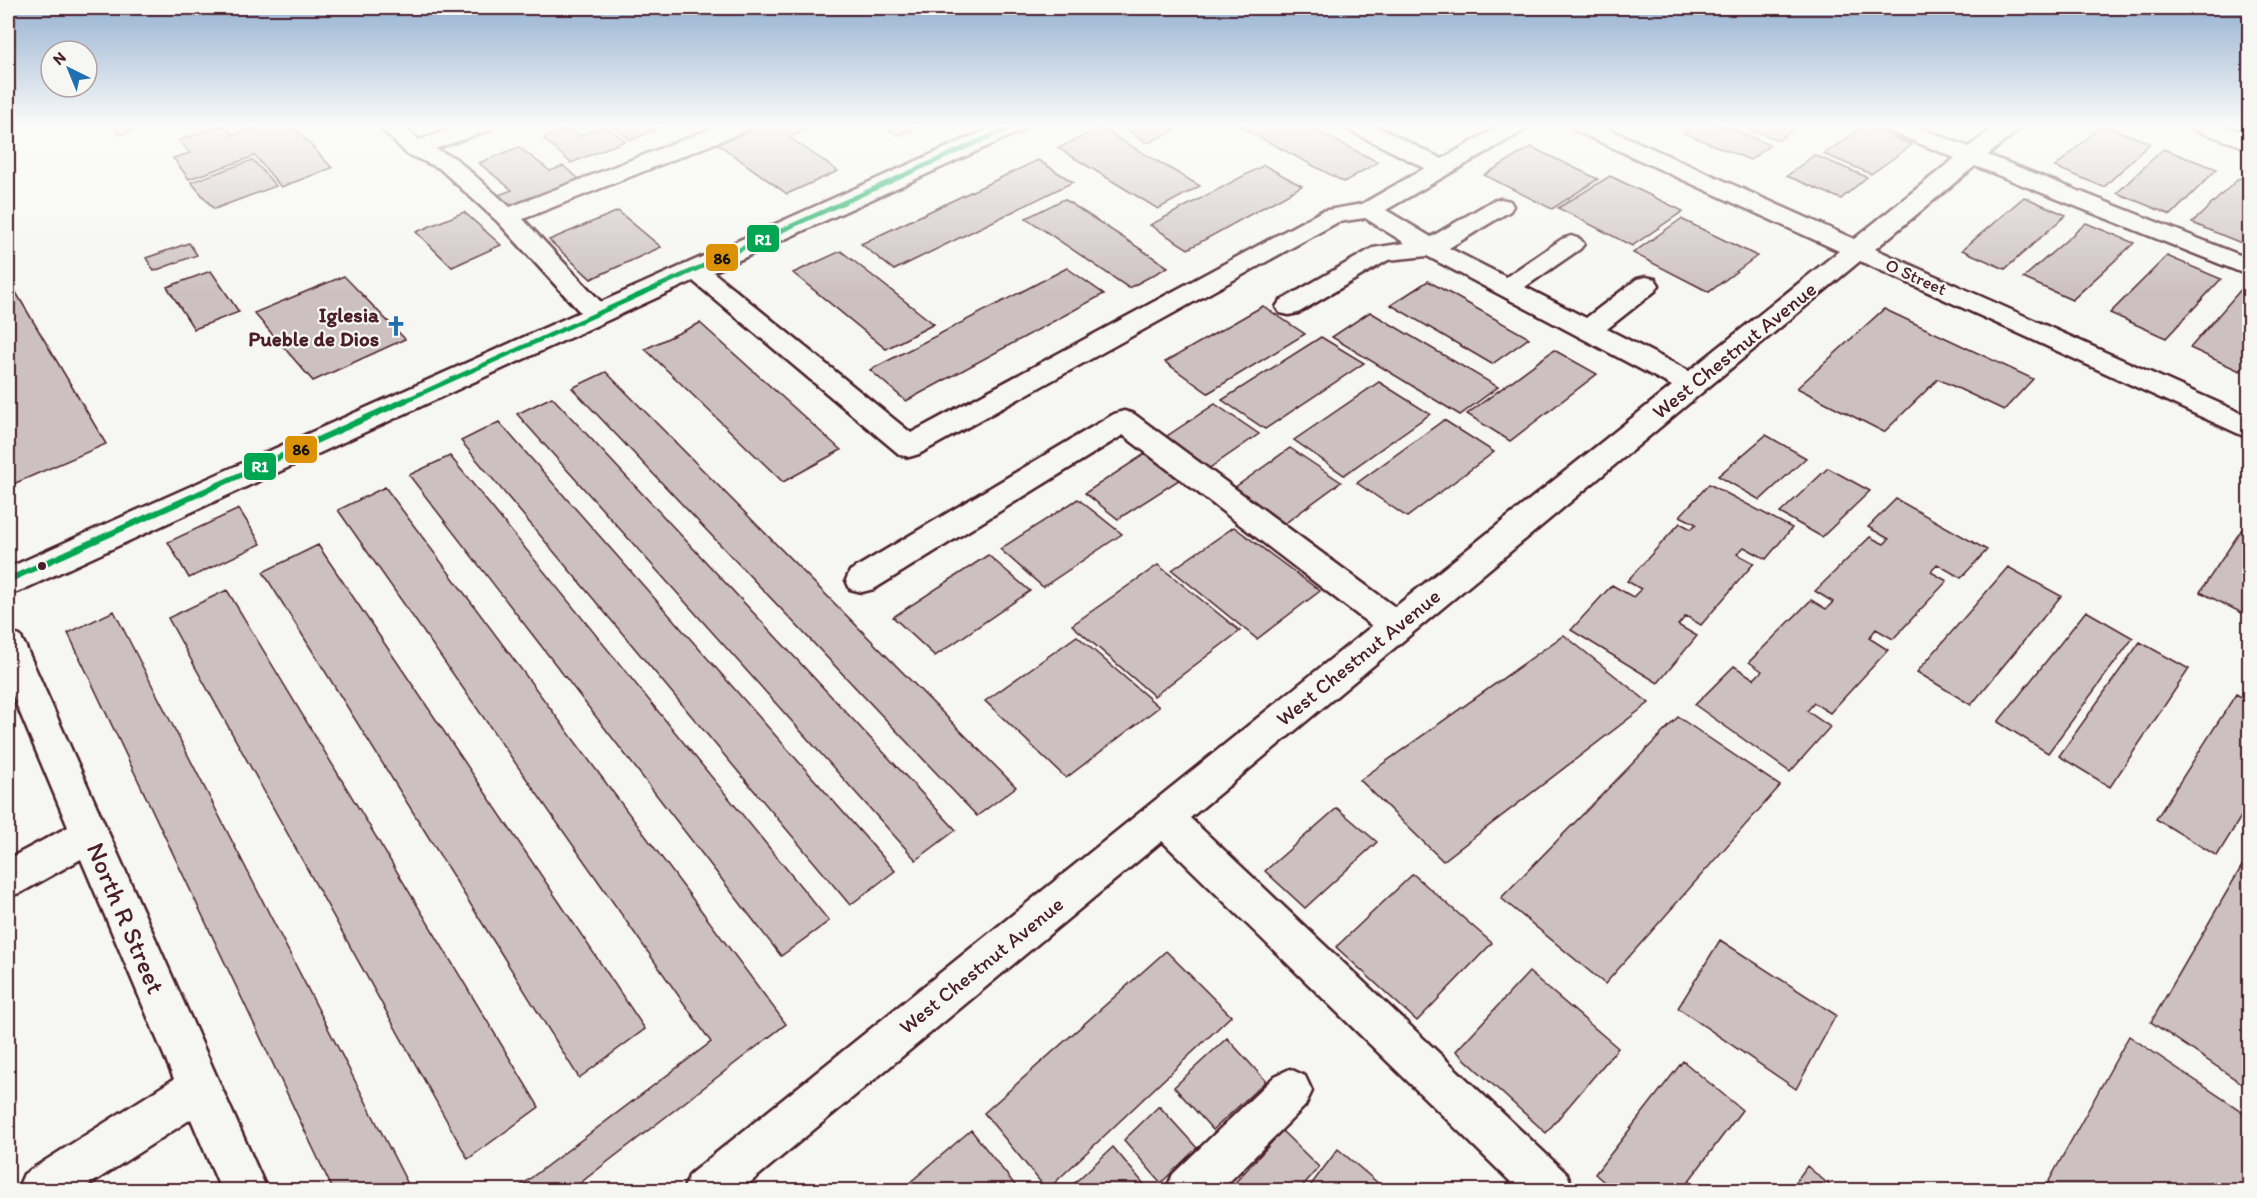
<svg xmlns="http://www.w3.org/2000/svg" width="2257" height="1198" viewBox="0 0 2257 1198" font-family="Itim,sans-serif">
<style>
.building{fill:#ccc1c0;stroke:#4a1f2b;stroke-width:1.5}
.lines{fill:none;stroke-linecap:round;stroke-linejoin:round}
.minor-casing{stroke:#4a1f2b;stroke-width:5}
.minor{fill:#f6f6f2;fill-rule:evenodd}
.bus-1-far1-casing{stroke:#f6f6f2;stroke-width:8}
.bus-1-casing{stroke:#f6f6f2;stroke-width:9}
.bus-1-far1{stroke:#dd9206;stroke-width:4}
.bus-1{stroke:#dd9206;stroke-width:4.5}
.rail-1-far1-casing{stroke:#f6f6f2;stroke-width:8}
.rail-1-casing{stroke:#f6f6f2;stroke-width:10}
.rail-1-far1{stroke:#00a651;stroke-width:4.5}
.rail-1{stroke:#00a651;stroke-width:6}
.bus-dot{fill:#4a1f2b;stroke:#f6f6f2;stroke-width:2}
.labels{text-anchor:middle;dominant-baseline:central;stroke-width:4.5;stroke-linejoin:round;paint-order:stroke}
.far-street-label{font-size:18px;fill:#4a1f2b;stroke:#f6f6f2}
.poi-label{font-size:21px;font-weight:bold;fill:#4a1f2b;stroke:#f6f6f2;text-anchor:end}
.street-label{font-size:21px;fill:#4a1f2b;stroke:#f6f6f2}
.near-street-label{font-size:26px;fill:#4a1f2b;stroke:#f6f6f2}
.line-badge{stroke:#f6f6f2;stroke-width:2}
.badge-label{font-size:16px;text-anchor:middle;font-weight:bold;fill:#fff}
.pale-badge-label{font-size:16px;text-anchor:middle;font-weight:bold;fill:#111}
</style>
<rect width="100%" height="100%" fill="#f6f6f2"/>
<filter id="ink" filterUnits="userSpaceOnUse"><feTurbulence type="fractalNoise" baseFrequency=".0167" numOctaves="2"/><feDisplacementMap in="SourceGraphic" scale="12" xChannelSelector="R" yChannelSelector="G"/><feConvolveMatrix kernelMatrix="1 2 1 2 8 2 1 2 1" color-interpolation-filters="sRGB"/></filter>
<g filter="url(#ink)">
<path class="building" d="M 112,125 L 153,125 L 119,135 Z
M 224,125 L 233,135 L 264,125 L 292,125 L 332,168 L 281,187 L 255,156 L 189,179 L 173,158 L 190,153 L 179,140 Z
M 611,125 L 667,125 L 631,140 Z
M 754,125 L 818,125 L 789,137 L 838,171 L 787,194 L 714,141 Z
M 881,125 L 922,125 L 898,135 Z
M 1118,125 L 1186,125 L 1148,143 Z
M 1241,125 L 1305,125 L 1378,162 L 1344,182 L 1238,126 Z
M 1696,125 L 1722,125 L 1770,145 L 1750,160 L 1684,133 Z
M 1740,125 L 1800,125 L 1778,140 Z
M 1866,125 L 1912,145 L 1871,174 L 1824,154 Z
M 2102,125 L 2150,143 L 2104,187 L 2055,167 Z
M 606,126 L 625,141 L 571,163 L 543,138 L 569,128 L 579,136 Z
M 1100,128 L 1200,186 L 1158,209 L 1058,148 Z
M 519,147 L 550,171 L 563,166 L 582,181 L 513,211 L 496,196 L 512,190 L 479,163 Z
M 1531,147 L 1598,179 L 1552,209 L 1484,175 Z
M 2163,149 L 2217,169 L 2171,215 L 2117,193 Z
M 1814,155 L 1867,177 L 1841,199 L 1787,176 Z
M 253,160 L 276,186 L 214,209 L 191,182 Z
M 1038,160 L 1073,182 L 894,270 L 861,244 Z
M 1264,165 L 1302,186 L 1188,249 L 1150,225 Z
M 1610,176 L 1683,211 L 1632,246 L 1558,208 Z
M 2239,178 L 2250,182 L 2250,242 L 2246,245 L 2192,223 Z
M 2024,197 L 2066,215 L 2005,269 L 1962,250 Z
M 1064,199 L 1168,267 L 1129,288 L 1026,218 Z
M 618,211 L 661,247 L 591,279 L 549,240 Z
M 464,212 L 501,245 L 452,267 L 416,232 Z
M 1681,219 L 1757,256 L 1709,292 L 1633,253 Z
M 2086,223 L 2134,243 L 2072,300 L 2023,278 Z
M 189,243 L 197,255 L 154,271 L 146,258 Z
M 841,251 L 934,324 L 886,349 L 793,273 Z
M 2167,256 L 2221,279 L 2166,338 L 2110,313 Z
M 1067,268 L 1104,294 L 906,401 L 870,370 Z
M 211,271 L 239,312 L 194,329 L 167,287 Z
M 344,276 L 405,339 L 313,381 L 254,313 Z
M 8,279 L 106,444 L 11,485 L 8,479 Z
M 1428,281 L 1529,338 L 1492,364 L 1391,305 Z
M 2243,287 L 2250,289 L 2250,359 L 2240,371 L 2190,348 Z
M 1263,306 L 1305,334 L 1208,393 L 1165,362 Z
M 1884,309 L 2033,379 L 2004,410 L 1938,379 L 1884,432 L 1797,388 Z
M 1370,312 L 1498,387 L 1460,415 L 1332,337 Z
M 700,323 L 841,450 L 783,482 L 645,349 Z
M 1321,337 L 1364,363 L 1265,429 L 1222,400 Z
M 1554,350 L 1597,374 L 1510,441 L 1467,414 Z
M 606,372 L 1016,787 L 977,816 L 572,388 Z
M 1379,382 L 1430,414 L 1344,475 L 1294,440 Z
M 552,397 L 956,830 L 916,860 L 517,414 Z
M 1215,404 L 1259,434 L 1208,469 L 1164,438 Z
M 1444,420 L 1494,452 L 1407,517 L 1357,483 Z
M 499,422 L 895,871 L 850,905 L 461,441 Z
M 1766,435 L 1806,458 L 1760,500 L 1718,476 Z
M 1290,448 L 1341,482 L 1284,524 L 1234,488 Z
M 1148,452 L 1182,478 L 1118,519 L 1085,493 Z
M 450,456 L 829,921 L 781,956 L 409,475 Z
M 1828,468 L 1870,491 L 1822,537 L 1780,513 Z
M 1709,484 L 1792,528 L 1766,559 L 1744,547 L 1737,554 L 1754,563 L 1701,625 L 1686,616 L 1678,625 L 1697,636 L 1658,683 L 1571,630 L 1612,585 L 1633,597 L 1641,589 L 1627,581 L 1680,523 L 1691,529 L 1696,524 L 1680,516 Z
M 385,487 L 786,1024 L 571,1190 L 515,1190 L 711,1042 L 338,510 Z
M 1078,499 L 1122,534 L 1043,587 L 1000,549 Z
M 1896,499 L 1987,550 L 1961,578 L 1937,564 L 1931,572 L 1947,581 L 1893,639 L 1876,629 L 1869,638 L 1888,650 L 1830,713 L 1814,703 L 1807,711 L 1830,727 L 1790,772 L 1695,705 L 1734,666 L 1754,679 L 1762,671 L 1749,662 L 1811,600 L 1826,609 L 1833,602 L 1815,591 L 1870,537 L 1884,544 L 1889,539 L 1868,527 Z
M 239,509 L 261,544 L 189,578 L 168,542 Z
M 1234,527 L 1320,591 L 1257,639 L 1172,570 Z
M 2242,529 L 2250,533 L 2250,617 L 2200,592 Z
M 318,545 L 645,1029 L 579,1078 L 263,572 Z
M 988,555 L 1030,591 L 935,656 L 893,617 Z
M 1158,565 L 1240,631 L 1154,696 L 1072,625 Z
M 2008,567 L 2061,596 L 1971,705 L 1917,672 Z
M 227,590 L 539,1107 L 468,1159 L 168,618 Z
M 114,611 L 411,1190 L 333,1190 L 68,633 Z
M 2086,611 L 2133,638 L 2048,753 L 1998,722 Z
M 1564,635 L 1649,703 L 1443,861 L 1360,780 Z
M 1077,636 L 1159,707 L 1066,778 L 985,701 Z
M 2140,642 L 2189,669 L 2110,787 L 2059,756 Z
M 2236,694 L 2250,702 L 2250,802 L 2217,856 L 2156,819 Z
M 1678,717 L 1780,786 L 1605,984 L 1501,898 Z
M 1337,808 L 1377,842 L 1305,908 L 1265,871 Z
M 2250,852 L 2250,1089 L 2151,1022 Z
M 1413,874 L 1492,943 L 1417,1021 L 1336,947 Z
M 1720,940 L 1836,1015 L 1796,1089 L 1678,1008 Z
M 1166,951 L 1231,1016 L 1047,1190 L 984,1113 Z
M 1529,972 L 1618,1048 L 1546,1133 L 1456,1051 Z
M 2129,1036 L 2250,1117 L 2250,1190 L 2044,1190 Z
M 1227,1038 L 1266,1081 L 1213,1130 L 1174,1087 Z
M 1683,1061 L 1742,1110 L 1682,1190 L 1613,1190 L 1595,1174 Z
M 1159,1106 L 1197,1148 L 1161,1183 L 1124,1140 Z
M 971,1130 L 1019,1190 L 901,1190 Z
M 1282,1131 L 1319,1167 L 1299,1190 L 1235,1190 L 1231,1187 Z
M 1113,1147 L 1149,1190 L 1067,1190 Z
M 1338,1149 L 1386,1190 L 1307,1190 Z
M 1807,1166 L 1835,1190 L 1790,1190 Z"/>
<g class="lines">
<g class="minor-casing">
<path id="minor" d="M 378,125 L 402,125 L 419,140 L 462,125 L 493,125 L 490,130 L 435,149 L 455,158 L 510,207 L 721,125 L 751,125 L 748,130 L 523,219 L 601,302 L 997,125 L 1026,125 L 1023,130 L 713,272 L 911,433 L 1322,211 L 1362,204 L 1425,168 L 1349,130 L 1346,125 L 1374,125 L 1442,159 L 1501,125 L 1528,125 L 1525,130 L 1386,210 L 1431,237 L 1492,201 L 1501,199 L 1510,201 L 1513,206 L 1510,211 L 1449,248 L 1506,277 L 1562,239 L 1571,236 L 1580,239 L 1584,244 L 1580,249 L 1525,287 L 1586,318 L 1637,279 L 1646,277 L 1655,279 L 1659,285 L 1655,291 L 1607,329 L 1689,371 L 1839,251 L 1574,130 L 1571,125 L 1600,125 L 1854,239 L 1955,158 L 1886,130 L 1883,125 L 1913,125 L 1969,147 L 1997,125 L 2021,125 L 2018,130 L 1988,155 L 2250,259 L 2250,276 L 1975,166 L 1875,249 L 2250,417 L 2250,439 L 1860,261 L 1190,818 L 1567,1174 L 1574,1190 L 1519,1190 L 1162,841 L 741,1190 L 683,1190 L 690,1174 L 1372,626 L 1123,435 L 874,589 L 862,592 L 850,589 L 846,580 L 850,571 L 1114,414 L 1124,411 L 1134,414 L 1395,607 L 1672,386 L 1427,256 L 1388,260 L 1298,313 L 1289,315 L 1280,313 L 1276,307 L 1280,301 L 1373,248 L 1405,243 L 1365,218 L 1338,222 L 919,454 L 909,457 L 899,454 L 693,281 L 20,591 L 8,594 L 8,568 L 580,312 L 498,222 L 439,168 L 407,154 Z
M 2191,125 L 2222,125 L 2250,134 L 2250,149 L 2194,130 Z
M 8,632 L 20,636 L 25,645 L 267,1190 L 221,1190 L 191,1119 L 81,1190 L 17,1190 L 24,1174 L 174,1079 L 81,859 L 22,892 L 8,897 L 8,859 L 68,827 L 8,684 Z
M 1290,1069 L 1305,1076 L 1312,1091 L 1305,1106 L 1221,1190 L 1166,1190 L 1173,1174 L 1275,1076 Z"/>
</g>
<use href="#minor" class="minor"/>
<g class="bus-1-far1-casing">
<path id="bus-1-far1" d="M 405,402 L 1015,125"/>
</g>
<g class="bus-1-casing">
<path id="bus-1" d="M 8,582 L 408,400"/>
</g>
<use href="#bus-1-far1" class="bus-1-far1"/>
<use href="#bus-1" class="bus-1"/>
<g class="rail-1-far1-casing">
<path id="rail-1-far1" d="M 402,402 L 1015,125"/>
</g>
<g class="rail-1-casing">
<path id="rail-1" d="M 8,580 L 406,400"/>
</g>
<use href="#rail-1-far1" class="rail-1-far1"/>
<use href="#rail-1" class="rail-1"/>
</g>
</g>
<linearGradient id="sky" x2="0" y2="1"><stop stop-color="#96b1d1"/><stop offset="0.43" stop-color="#fbfbf9"/><stop offset="1" stop-color="#fbfbf9" stop-opacity="0"/></linearGradient>
<rect width="2257" height="292" fill="url(#sky)"/>
<defs>
<g id="church-bare" transform="scale(1.62)"><path d="M-1.2-6h2.4v3.5h3.3v2.4h-3.3V6h-2.4V-.1h-3.3v-2.4h3.3Z" fill="#1f6fb2" stroke="#f6f6f2" stroke-width="2.5" paint-order="stroke"/></g>
</defs>
<g fill-rule="evenodd">
<use href="#church-bare" x="396" y="326"/>
</g>
<circle class="bus-dot" cx="42" cy="566" r="5"/>
<g class="labels">
<g class="far-street-label">
<text transform="translate(1916 277) rotate(24)">O Street</text>
</g>
<g class="poi-label">
<text x="379" y="314">Iglesia<tspan x="379" dy="24">Pueble de Dios</tspan></text>
</g>
<g class="street-label">
<text transform="translate(1734 350) rotate(-39)">West Chestnut Avenue</text>
<text transform="translate(1358 657) rotate(-39)">West Chestnut Avenue</text>
<text transform="translate(981 965) rotate(-39)">West Chestnut Avenue</text>
</g>
<g class="near-street-label">
<text transform="translate(126 918) rotate(67)">North R Street</text>
</g>
</g>
<g class="line-badge">
<rect x="746" y="224" width="34" height="29" rx="6" fill="#00a651"/>
<rect x="705" y="243" width="34" height="29" rx="6" fill="#dd9206"/>
<rect x="284" y="435" width="34" height="29" rx="6" fill="#dd9206"/>
<rect x="243" y="452" width="34" height="29" rx="6" fill="#00a651"/>
</g>
<g class="badge-label">
<text x="763" y="245">R1</text>
<text x="260" y="472">R1</text>
</g>
<g class="pale-badge-label">
<text x="722" y="264">86</text>
<text x="301" y="455">86</text>
</g>
<rect width="2257" height="1198" fill="none" stroke="#f6f6f2" stroke-width="30"/>
<rect x="15" y="15" width="2227" height="1168" fill="none" stroke="#4a1f2b" stroke-width="2" filter="url(#ink)"/>
<g transform="translate(69 69) rotate(317)"><circle r="28" fill="#f6f6f2" stroke="#b1a0a2" stroke-width="1.5"/>
<path d="M0-4.5L10 22L0 15L-10 22Z" fill="#1f6fb2"/>
<text y="-9" font-size="16" font-weight="bold" text-anchor="middle" fill="#4a1f2b">N</text>
</g>
</svg>
